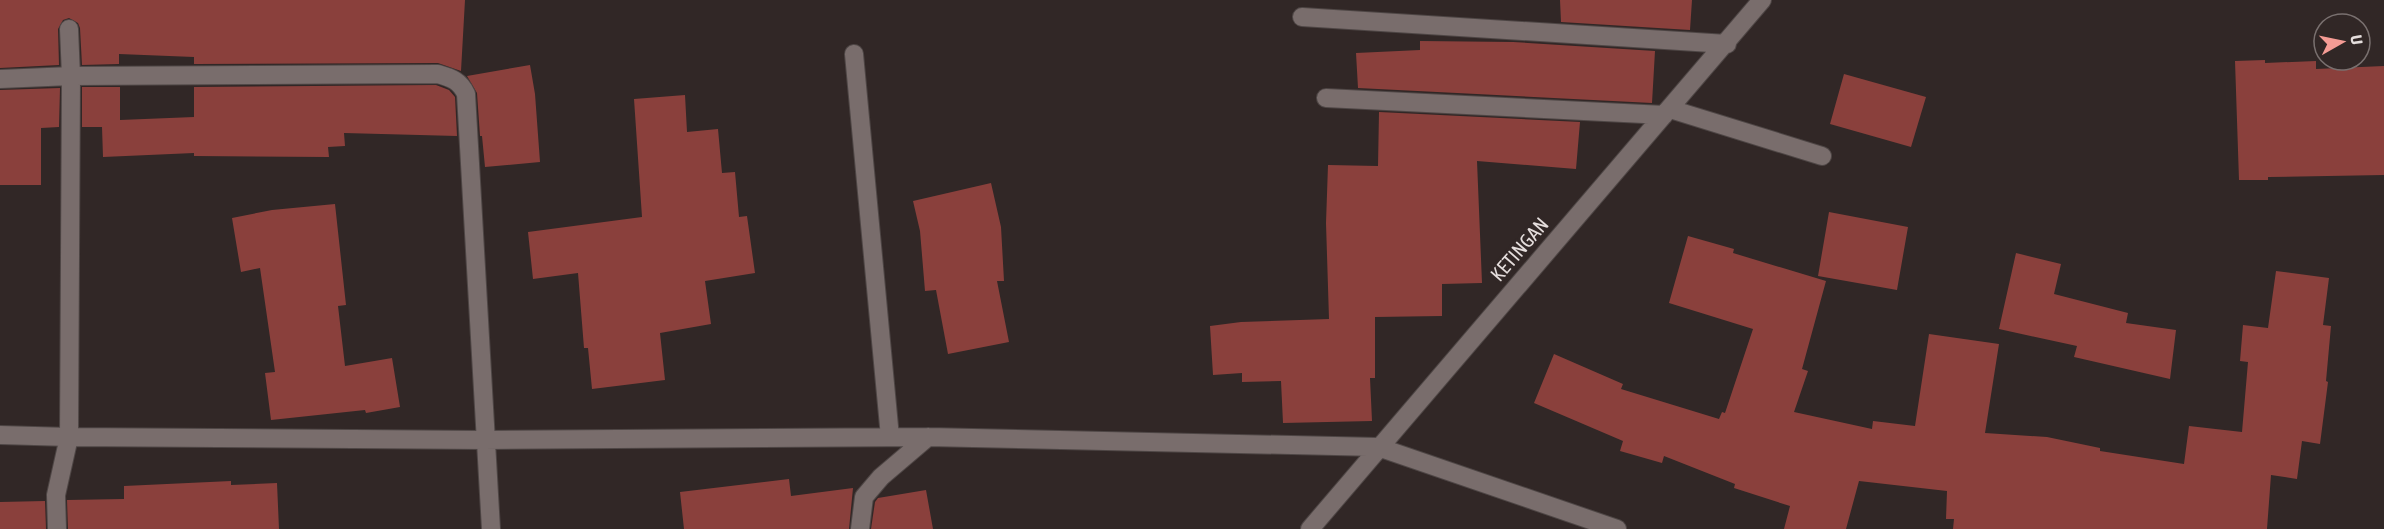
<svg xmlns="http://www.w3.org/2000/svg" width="2384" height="529" viewBox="0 0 2384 529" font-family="'Asap Condensed',sans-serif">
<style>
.building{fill:#8a403c}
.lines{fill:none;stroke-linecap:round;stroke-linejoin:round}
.minor-casing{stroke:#4e4645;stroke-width:20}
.minor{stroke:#796d6c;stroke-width:18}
.labels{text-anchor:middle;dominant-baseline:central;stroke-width:6;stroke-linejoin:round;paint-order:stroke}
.street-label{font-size:20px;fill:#e5dedd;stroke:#312726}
</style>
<rect width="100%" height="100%" fill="#312726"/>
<path class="building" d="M 0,0 L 465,0 L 461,71 L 438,63 L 194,64 L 194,57 L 119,54 L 119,64 L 82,65 L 80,28 L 78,23 L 69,18 L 63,20 L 58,29 L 59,65 L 0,68 Z
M 1560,0 L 1692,0 L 1690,30 L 1561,22 Z
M 1420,41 L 1513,42 L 1655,51 L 1652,103 L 1358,88 L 1356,53 L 1420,50 Z
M 2265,60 L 2265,63 L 2316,61 L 2316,69 L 2384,66 L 2384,175 L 2268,177 L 2268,180 L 2239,180 L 2235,61 Z
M 530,65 L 535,94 L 540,162 L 485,167 L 482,136 L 480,136 L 477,93 L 467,76 Z
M 1844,74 L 1926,97 L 1911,147 L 1830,124 Z
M 436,85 L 449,90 L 455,97 L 457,136 L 344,133 L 345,146 L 328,147 L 329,157 L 194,156 L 194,153 L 103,157 L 102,127 L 82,127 L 82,87 L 120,87 L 120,120 L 194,117 L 194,87 Z
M 60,88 L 59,127 L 41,128 L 41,185 L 0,185 L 0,90 Z
M 685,95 L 687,132 L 718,129 L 722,173 L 735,172 L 739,217 L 747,216 L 755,273 L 705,281 L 711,324 L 660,333 L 665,380 L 592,389 L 588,348 L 584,348 L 578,273 L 533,279 L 528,232 L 642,217 L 634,99 Z
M 1379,112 L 1580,122 L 1576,169 L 1477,161 L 1482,283 L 1442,284 L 1442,316 L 1375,317 L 1375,378 L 1370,378 L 1372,421 L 1283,423 L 1281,381 L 1242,382 L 1242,373 L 1213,375 L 1210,326 L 1241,322 L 1329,319 L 1326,223 L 1328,165 L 1378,166 Z
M 991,183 L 1001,227 L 1004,281 L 997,281 L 1009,342 L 948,354 L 936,290 L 925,291 L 920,231 L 913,201 Z
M 335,204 L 346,305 L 338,306 L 345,366 L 392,358 L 400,407 L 366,413 L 365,410 L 271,420 L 265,373 L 275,372 L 260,268 L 241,272 L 232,218 L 272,210 Z
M 1829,212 L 1908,227 L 1897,290 L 1818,276 Z
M 1688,236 L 1734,249 L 1733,253 L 1826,281 L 1802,369 L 1808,371 L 1794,412 L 1872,429 L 1873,421 L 1915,426 L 1929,334 L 1999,344 L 1985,433 L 2047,437 L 2100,448 L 2100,451 L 2184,464 L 2189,426 L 2242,432 L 2248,362 L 2240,361 L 2243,325 L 2268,328 L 2276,271 L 2329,278 L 2323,325 L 2331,326 L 2326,381 L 2328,382 L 2320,444 L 2302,441 L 2297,479 L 2271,475 L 2267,529 L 1953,529 L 1954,519 L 1946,519 L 1947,491 L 1859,481 L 1846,529 L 1784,529 L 1790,506 L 1734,488 L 1735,484 L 1664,456 L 1662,463 L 1620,451 L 1623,441 L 1534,403 L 1554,354 L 1623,384 L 1621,389 L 1719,419 L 1722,412 L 1725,413 L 1753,329 L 1669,303 Z
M 2016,253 L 2061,264 L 2054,294 L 2128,313 L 2126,323 L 2176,330 L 2170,379 L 2074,357 L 2077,346 L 1999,329 Z
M 789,479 L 791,496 L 853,488 L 849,529 L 684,529 L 680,492 Z
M 231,481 L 231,485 L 277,483 L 279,529 L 68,529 L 67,500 L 124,499 L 124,486 Z
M 926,490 L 933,529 L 871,529 L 875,502 L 878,498 Z
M 45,501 L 46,529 L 0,529 L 0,502 Z"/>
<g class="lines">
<g class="minor-casing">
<path id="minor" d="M 1302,17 L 1727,44
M 854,54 L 890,437
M 0,79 L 71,76 L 438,74 C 452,78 460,81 466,94 L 491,529
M 1326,98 L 1664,115
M 1670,109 L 1822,156
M 0,435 L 69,437 L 71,76 L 69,29
M 57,529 L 56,495 L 69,437 L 485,440 L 928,437 L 1378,447 L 1617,529
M 860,529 L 864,497 L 881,477 L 928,437
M 1310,529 L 1762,0"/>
</g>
<use href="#minor" class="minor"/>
</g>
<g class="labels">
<g class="street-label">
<text transform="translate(1519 249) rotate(-49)">KETINGAN</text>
</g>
</g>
<g transform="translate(2342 42) rotate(81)"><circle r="28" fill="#312726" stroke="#79706f" stroke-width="1.5"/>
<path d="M0-4.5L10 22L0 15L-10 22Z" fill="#f59c95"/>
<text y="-9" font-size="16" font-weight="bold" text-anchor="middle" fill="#e5dedd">U</text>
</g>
</svg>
